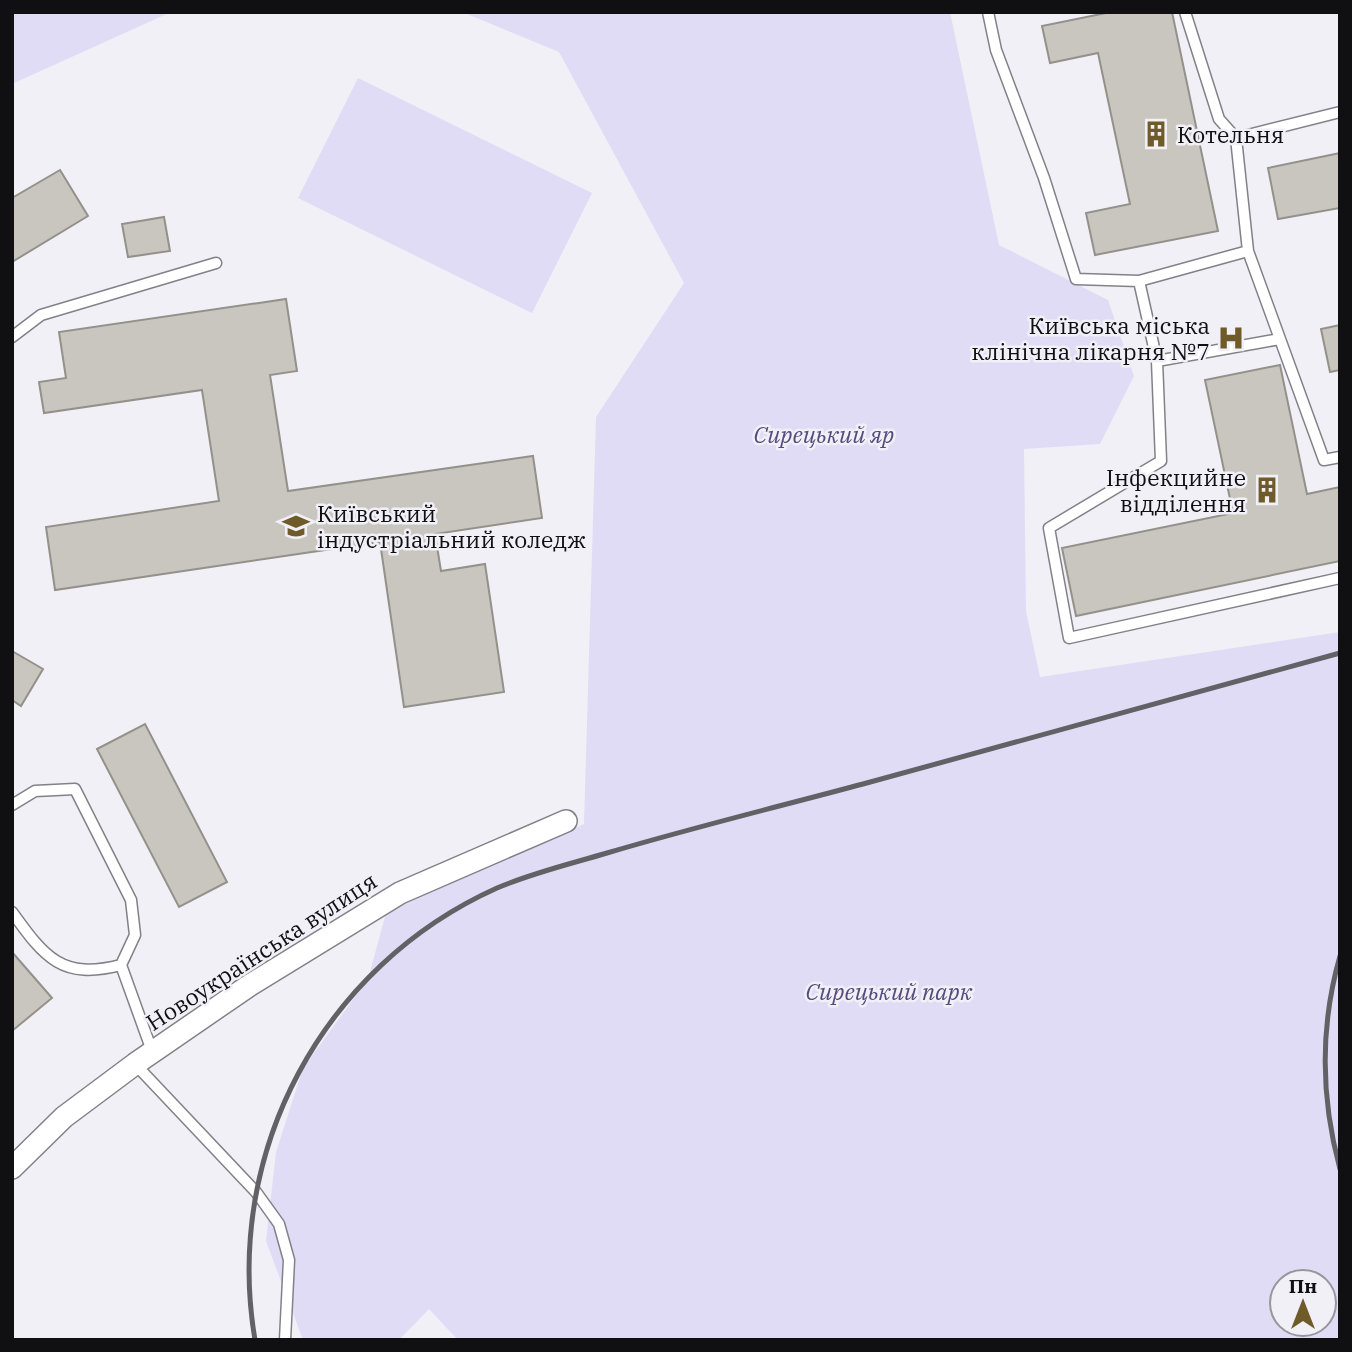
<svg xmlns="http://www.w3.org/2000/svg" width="1352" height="1352" viewBox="0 0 1352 1352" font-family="'IBM Plex Serif',serif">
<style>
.green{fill:#e0dcf5;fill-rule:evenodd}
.building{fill:#c9c6bf;stroke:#94918b;stroke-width:2}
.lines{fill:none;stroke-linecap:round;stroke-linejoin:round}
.lane-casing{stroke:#828188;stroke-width:13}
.street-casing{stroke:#828188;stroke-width:24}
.lane{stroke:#fff;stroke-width:10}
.street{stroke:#fff;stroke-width:21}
.rail{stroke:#626166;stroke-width:5}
.labels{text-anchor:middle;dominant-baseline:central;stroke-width:5;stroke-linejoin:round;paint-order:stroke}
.poi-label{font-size:23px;fill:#100f12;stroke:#f1f0f7;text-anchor:start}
.park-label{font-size:23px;font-style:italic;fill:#554b7d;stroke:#f1f0f7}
.street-label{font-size:23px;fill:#100f12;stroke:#f1f0f7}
</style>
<rect width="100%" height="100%" fill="#f1f0f7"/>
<path class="green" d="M 12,12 L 171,12 L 12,84 Z
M 462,12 L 950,12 L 999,245 L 1108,300 L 1134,376 L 1100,444 L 1024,449 L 1026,611 L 1040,677 L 1340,632 L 1340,1340 L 458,1340 L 429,1309 L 399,1340 L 303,1340 L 266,1241 L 276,1152 L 303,1068 L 368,979 L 386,913 L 584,824 L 596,417 L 684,283 L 559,52 ZM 1282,1282 L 1324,1282 L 1324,1324 L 1282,1324 Z
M 358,78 L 592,193 L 532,313 L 298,198 Z"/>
<path class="building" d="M 1111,12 L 1172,12 L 1218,231 L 1095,255 L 1086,213 L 1130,204 L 1098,53 L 1050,63 L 1042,26 Z
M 1340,153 L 1340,208 L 1278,219 L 1268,168 Z
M 60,170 L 88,216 L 12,262 L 12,198 Z
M 164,217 L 170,251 L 128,257 L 122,224 Z
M 286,299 L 297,371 L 270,375 L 288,491 L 533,456 L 542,518 L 435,534 L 441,571 L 485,564 L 504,692 L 404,707 L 380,542 L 55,590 L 46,527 L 219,501 L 202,390 L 44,413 L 39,382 L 66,378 L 59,332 Z
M 1340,325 L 1340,370 L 1330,372 L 1321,329 Z
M 1280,365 L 1307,494 L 1340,487 L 1340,561 L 1076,616 L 1062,548 L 1233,513 L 1205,380 Z
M 12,651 L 43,669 L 21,706 L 12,700 Z
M 145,724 L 227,882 L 179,907 L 97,749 Z
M 12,952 L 52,998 L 12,1031 Z"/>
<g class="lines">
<g class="lane-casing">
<path id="lane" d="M 988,12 L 996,50 L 1044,178 L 1076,279 L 1139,281 L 1248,251 L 1324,460 L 1340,457
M 1185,12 L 1219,119 L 1236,138 L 1248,251
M 1236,138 L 1340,112
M 1139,281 L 1157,361 L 1161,461 L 1049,528 L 1069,638 L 1340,578
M 12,337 L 41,315 L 216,263
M 1157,361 L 1280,339
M 12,805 L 35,791 L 75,789 L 131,900 L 135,935 L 121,965 L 152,1051
M 12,912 C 45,958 62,980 121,965
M 135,1064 L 256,1192 L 279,1224 L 289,1260 L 285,1340"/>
</g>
<g class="street-casing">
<path id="street" d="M 12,1168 L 64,1117 L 135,1064 L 250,985 L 400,893 L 566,821"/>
</g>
<use href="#lane" class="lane"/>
<use href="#street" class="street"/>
<path class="rail" d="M 1340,956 C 1320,1026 1321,1099 1340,1169
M 255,1340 C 223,1152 323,966 497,888 C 532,873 570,864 607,853 C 691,828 777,807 863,784 C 1022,741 1181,698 1340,653"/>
</g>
<defs>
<g id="building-bare" transform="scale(2.1)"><path d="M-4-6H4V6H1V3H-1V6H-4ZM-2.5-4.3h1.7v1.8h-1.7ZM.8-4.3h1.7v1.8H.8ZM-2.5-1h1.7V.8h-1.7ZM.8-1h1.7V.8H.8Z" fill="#6f5a29" stroke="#f1f0f7" stroke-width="2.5" paint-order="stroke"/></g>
<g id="hospital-bare" transform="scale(2.1)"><path d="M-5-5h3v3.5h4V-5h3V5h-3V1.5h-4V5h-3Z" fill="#6f5a29" stroke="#f1f0f7" stroke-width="2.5" paint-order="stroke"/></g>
<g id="university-bare" transform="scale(2.1)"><path d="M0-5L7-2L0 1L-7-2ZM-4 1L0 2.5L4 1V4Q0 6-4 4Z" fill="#6f5a29" stroke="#f1f0f7" stroke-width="2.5" paint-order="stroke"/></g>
</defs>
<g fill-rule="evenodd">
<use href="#building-bare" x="1156" y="134"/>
<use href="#hospital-bare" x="1231" y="338"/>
<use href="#building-bare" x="1267" y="490"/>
<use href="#university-bare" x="296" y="526"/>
</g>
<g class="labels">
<g class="poi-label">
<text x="1177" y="134">Котельня</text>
<text x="1210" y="325" text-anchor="end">Київська міська<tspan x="1210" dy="26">клінічна лікарня №7</tspan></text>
<text x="1246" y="477" text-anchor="end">Інфекцийне<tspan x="1246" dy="26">відділення</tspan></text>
<text x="317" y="513">Київський<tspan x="317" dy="26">індустріальний коледж</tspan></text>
</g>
<g class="park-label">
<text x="824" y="434">Сирецький яр</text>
<text x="889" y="991">Сирецький парк</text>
</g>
<g class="street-label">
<text transform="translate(261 951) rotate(-33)">Новоукраїнська вулиця</text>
</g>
</g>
<rect width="1352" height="1352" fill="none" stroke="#100f12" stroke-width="28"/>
<g transform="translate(1303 1303)"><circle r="33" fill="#f1f0f7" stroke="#97969b" stroke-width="2"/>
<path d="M0-5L12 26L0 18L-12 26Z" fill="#6f5a29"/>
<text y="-10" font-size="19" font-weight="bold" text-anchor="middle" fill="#100f12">Пн</text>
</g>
</svg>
